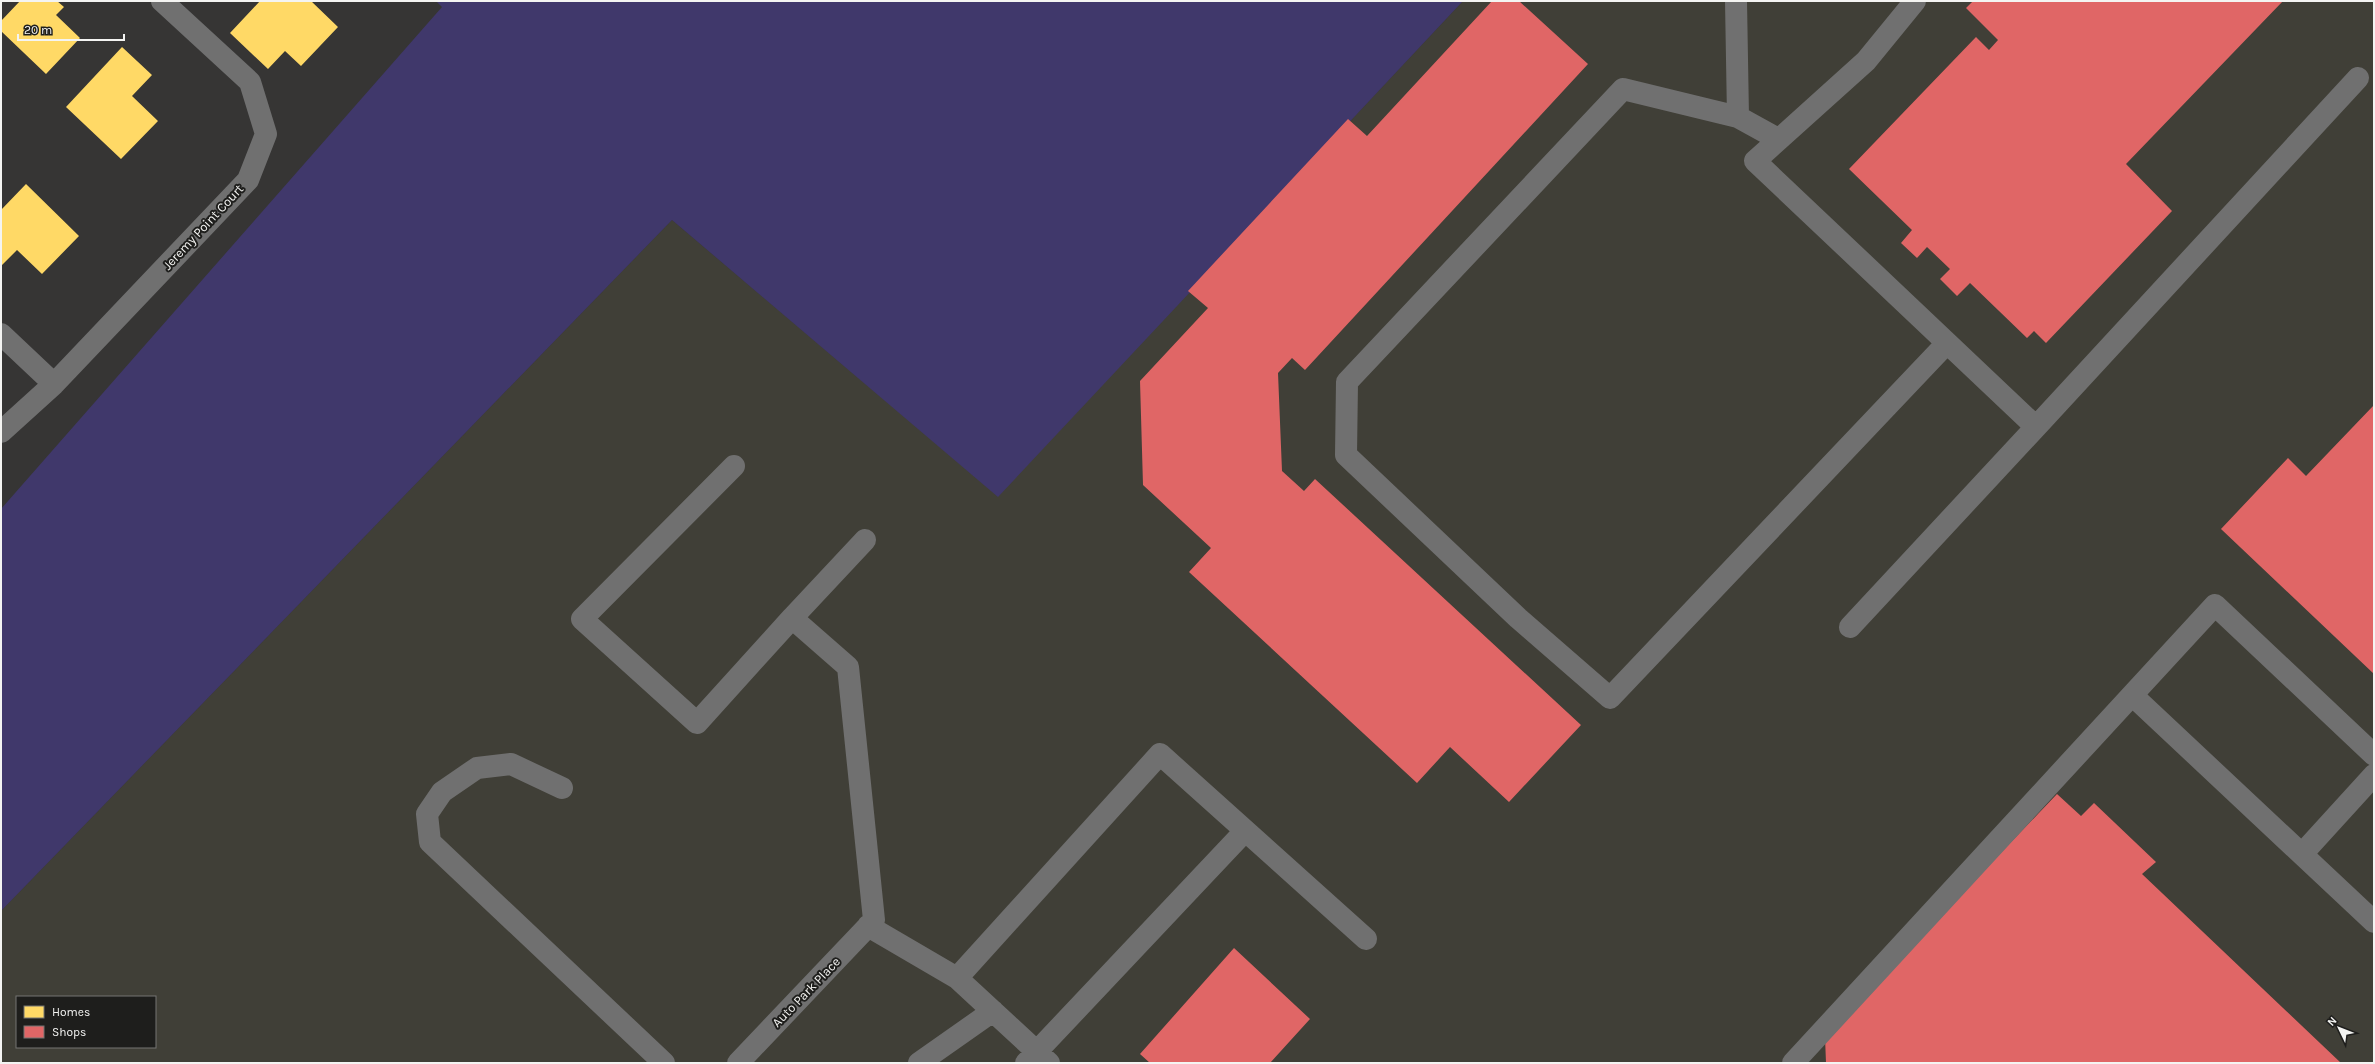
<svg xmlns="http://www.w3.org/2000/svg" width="2375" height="1064" viewBox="0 0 2375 1064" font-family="Karla,sans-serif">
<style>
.built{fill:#403f37;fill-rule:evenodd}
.green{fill:#40386b}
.homes{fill:#ffd966}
.shops{fill:#e06666}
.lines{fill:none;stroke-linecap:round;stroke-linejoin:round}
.minor{stroke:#707070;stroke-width:22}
.labels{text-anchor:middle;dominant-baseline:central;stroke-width:4;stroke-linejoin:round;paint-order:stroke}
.street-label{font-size:13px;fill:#f4f4f2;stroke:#1e1e1c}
</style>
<rect width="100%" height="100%" fill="#363534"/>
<path class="built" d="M 1463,1 L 2374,1 L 2374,1063 L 1,1063 L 1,911 L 672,220 L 998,496 ZM 17,997 L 155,997 L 155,1047 L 17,1047 Z"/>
<path class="green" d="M 436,1 L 1463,1 L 998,497 L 672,220 L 1,911 L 1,509 L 442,7 Z"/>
<path class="homes" d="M 20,1 L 57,1 L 64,7 L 56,15 L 80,38 L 46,74 L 1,31 L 1,21 Z
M 260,1 L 311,1 L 338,27 L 301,66 L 285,51 L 268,69 L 230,33 Z
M 122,47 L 152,75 L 132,96 L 158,121 L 121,159 L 66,107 Z
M 26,184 L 79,236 L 42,274 L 17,250 L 1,266 L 1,210 Z"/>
<path class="shops" d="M 1492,1 L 1519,1 L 1588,64 L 1305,370 L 1292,358 L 1278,373 L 1282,471 L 1304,491 L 1315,479 L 1581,725 L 1509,802 L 1450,747 L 1417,783 L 1189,572 L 1211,548 L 1143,485 L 1140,381 L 1208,308 L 1188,291 L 1348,119 L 1367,136 Z
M 1973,1 L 2283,1 L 2126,164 L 2172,211 L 2046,343 L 2034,331 L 2027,338 L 1970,283 L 1957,296 L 1940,279 L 1950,269 L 1927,247 L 1917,258 L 1901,243 L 1912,230 L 1849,169 L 1976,37 L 1989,50 L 1998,40 L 1966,8 Z
M 2374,405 L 2374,674 L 2221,529 L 2288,458 L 2306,476 Z
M 2057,794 L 2081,816 L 2094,803 L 2156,862 L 2142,874 L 2341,1063 L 1826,1063 L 1825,1037 Z
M 1234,948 L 1310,1019 L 1270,1063 L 1150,1063 L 1140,1054 Z"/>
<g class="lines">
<path class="minor" d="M 1736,1 L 1738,117
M 1915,1 L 1866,61 L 1755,161 L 2036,427 L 2358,78
M 1778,139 L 1738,117 L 1623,89 L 1347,382 L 1346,455 L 1518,618 L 1610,698 L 1947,343
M 1,334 L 54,384
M 1,432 L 54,384 L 248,180 L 266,134 L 250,82 L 162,1
M 734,466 L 582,619 L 697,723 L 792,618 L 848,667 L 874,920 L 738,1063
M 792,618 L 865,540
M 1850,627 L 2036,427
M 2132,695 L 2374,922
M 562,788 L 511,764 L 477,768 L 442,792 L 427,814 L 430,842 L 664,1063
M 2302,854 L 2374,775
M 868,926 L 957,978 L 1049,1063
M 957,978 L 1160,754 L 1366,939
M 919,1063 L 993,1011
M 1026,1063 L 1245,831
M 1793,1063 L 2215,605 L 2374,755"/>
</g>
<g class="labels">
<g class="street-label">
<text transform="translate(203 227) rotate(-47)">Jeremy Point Court</text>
<text transform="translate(806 992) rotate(-46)">Auto Park Place</text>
</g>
</g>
<rect width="2375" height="1064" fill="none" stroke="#f4f4f2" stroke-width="4"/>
<rect x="16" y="996" width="140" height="52" fill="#1e1e1c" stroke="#747472"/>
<rect x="24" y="1006" width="20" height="12" fill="#ffd966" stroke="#747472"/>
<text x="52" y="1016" font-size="12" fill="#f4f4f2">Homes</text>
<rect x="24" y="1026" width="20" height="12" fill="#e06666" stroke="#747472"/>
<text x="52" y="1036" font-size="12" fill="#f4f4f2">Shops</text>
<g transform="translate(2339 1028) rotate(313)" stroke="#1e1e1c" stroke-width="3" paint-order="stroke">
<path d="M0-3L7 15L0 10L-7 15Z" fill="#f4f4f2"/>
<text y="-6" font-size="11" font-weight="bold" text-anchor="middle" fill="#f4f4f2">N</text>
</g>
<path d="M18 34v6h106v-6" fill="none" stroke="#f4f4f2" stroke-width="2"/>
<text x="24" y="34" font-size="12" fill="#f4f4f2" stroke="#1e1e1c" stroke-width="3" paint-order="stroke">20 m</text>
</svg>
